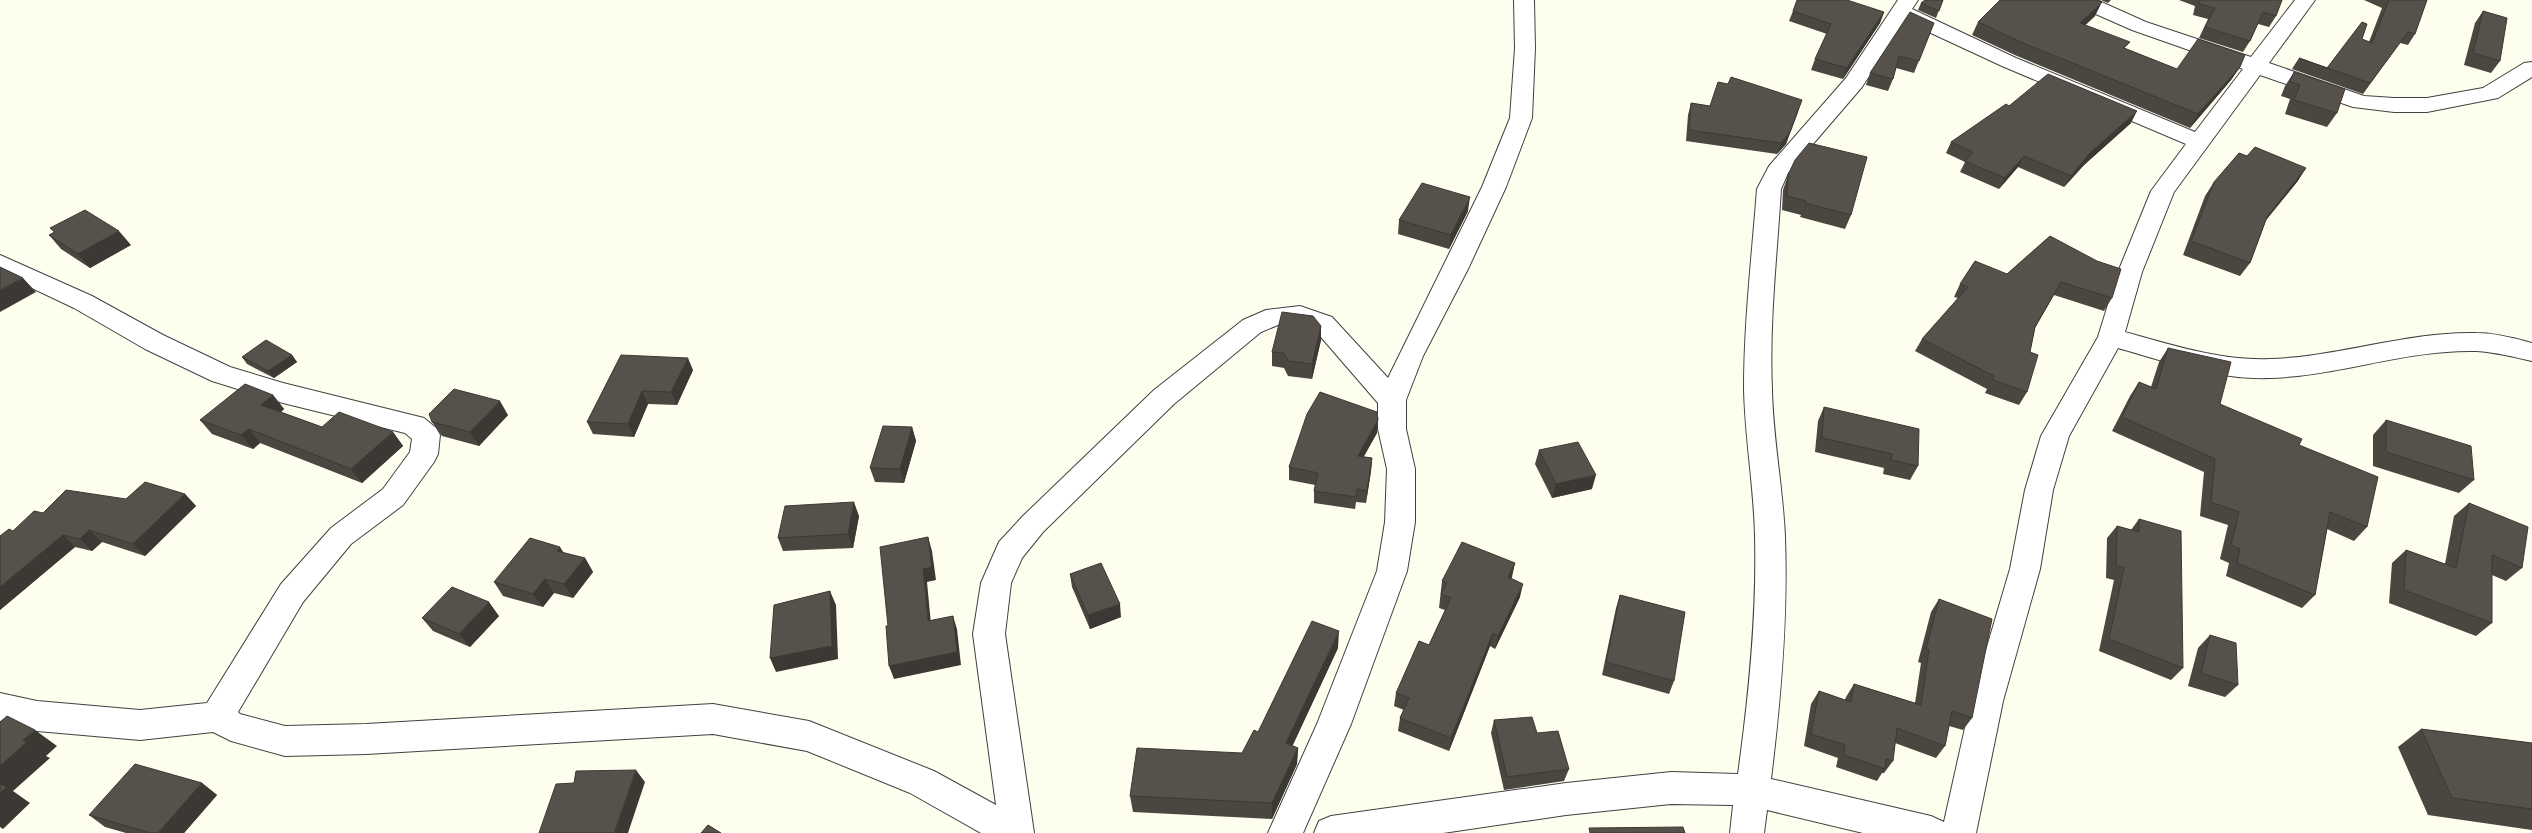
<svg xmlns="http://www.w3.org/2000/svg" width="2532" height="833" viewBox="0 0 2532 833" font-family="Literata,serif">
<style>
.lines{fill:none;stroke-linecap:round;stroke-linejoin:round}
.minor-casing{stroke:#414141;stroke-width:2}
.minor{fill:#fff;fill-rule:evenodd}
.wall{fill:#4a4640}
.shaded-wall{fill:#3c3934}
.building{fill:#56514a;stroke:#3c3934}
</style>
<rect width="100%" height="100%" fill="#fefeef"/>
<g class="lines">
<g class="minor-casing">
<path id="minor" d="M 1514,0 L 1534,0 L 1535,48 L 1532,118 L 1506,187 L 1468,269 L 1423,356 L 1406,400 L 1406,429 L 1415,469 L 1415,522 L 1407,571 L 1351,724 L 1303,833 L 1268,833 L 1317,724 L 1377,571 L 1385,522 L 1387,469 L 1378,429 L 1378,403 L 1314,329 L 1299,324 L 1278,325 L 1261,332 L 1174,404 L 1043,532 L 1022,558 L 1011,583 L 1005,634 L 1034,833 L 981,833 L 910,793 L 807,751 L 713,734 L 366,754 L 285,756 L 231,741 L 213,732 L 140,740 L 37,731 L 0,721 L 0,693 L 37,701 L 140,710 L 207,703 L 281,584 L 331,528 L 383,489 L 410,452 L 412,439 L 405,433 L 283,403 L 212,381 L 145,349 L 74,308 L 0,273 L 0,255 L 92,296 L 163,335 L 230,367 L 283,383 L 424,418 L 436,428 L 440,435 L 438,454 L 434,462 L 403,505 L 351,544 L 303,602 L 238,712 L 240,714 L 285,726 L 366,724 L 713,704 L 809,721 L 934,771 L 996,805 L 973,634 L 981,583 L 999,542 L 1023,516 L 1154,390 L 1243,320 L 1266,310 L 1300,306 L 1332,317 L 1388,378 L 1482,187 L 1510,118 L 1515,48 Z
M 1898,0 L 1918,0 L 1912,9 L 2016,58 L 2195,132 L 2243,69 L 2132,30 L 2073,4 L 2070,0 L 2097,0 L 2146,22 L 2251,57 L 2295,0 L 2315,0 L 2269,63 L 2364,96 L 2394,98 L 2427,98 L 2483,88 L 2524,63 L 2532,62 L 2532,77 L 2498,98 L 2427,112 L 2394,112 L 2353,107 L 2260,75 L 2174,192 L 2142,272 L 2125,332 C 2172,345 2221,361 2270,359 C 2338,357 2409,331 2476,333 C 2495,333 2514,338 2532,343 L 2532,361 C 2514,357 2495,352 2476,351 C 2409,349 2338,376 2270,378 C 2218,380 2167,362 2118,348 L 2069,436 L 2053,490 L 2040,569 L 2003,701 L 1976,833 L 1863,833 L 1767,810 L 1764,833 L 1730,833 L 1733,805 L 1671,804 L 1566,815 L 1443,833 L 1314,833 L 1319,821 L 1331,816 L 1566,783 L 1671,772 L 1738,774 C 1749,695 1757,616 1755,536 C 1754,487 1745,438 1744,389 C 1744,322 1752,255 1757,189 L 1769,166 L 1846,78 ZM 1905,21 L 2002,66 L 2186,144 L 2151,191 L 2118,272 L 2098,337 L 2041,436 L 2025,490 L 2010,569 L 1971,701 L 1944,822 L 1931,816 L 1771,779 C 1781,698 1788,618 1785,537 C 1783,488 1773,439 1772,390 C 1769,323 1777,256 1781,189 L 1788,173 L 1862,87 Z"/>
</g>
<use href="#minor" class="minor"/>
</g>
<path class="wall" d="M 1943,0 L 1936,18 L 1918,10 L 1921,3 Z
M 2101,0 L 2111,0 L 2108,3 Z
M 2179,0 L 2282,0 L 2276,16 L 2269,27 L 2258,24 L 2250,41 L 2243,52 L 2199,38 L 2208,19 L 2193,15 L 2195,6 Z
M 2364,0 L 2427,0 L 2415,34 L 2408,45 L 2400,43 L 2363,94 L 2292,69 L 2299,58 L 2327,68 L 2362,39 L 2369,42 L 2382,8 Z
M 1793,11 L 1884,12 L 1880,23 L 1843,79 L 1811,70 L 1815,59 L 1827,34 L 1789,21 Z
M 2483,11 L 2500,61 L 2491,73 L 2464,65 L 2475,23 Z
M 2095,16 L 2085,25 L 2126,49 L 2177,69 L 2240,67 L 2231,80 L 2190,128 L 2017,56 L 1972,35 L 1978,22 Z
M 1934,23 L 1914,73 L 1896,68 L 1893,79 L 1888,91 L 1866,85 L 1870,73 Z
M 2294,72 L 2337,113 L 2327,127 L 2285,114 L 2290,99 L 2281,96 L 2285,86 Z
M 1728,84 L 1798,112 L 1786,144 L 1777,154 L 1686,141 L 1688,115 L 1691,103 L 1710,106 Z
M 2009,106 L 2131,123 L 2084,165 L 2064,187 L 2018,167 L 1999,189 L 1960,172 L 1965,162 L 1946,153 L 1951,142 Z
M 2247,156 L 2306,168 L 2297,182 L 2266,220 L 2250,263 L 2240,276 L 2183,255 L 2205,196 L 2214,182 Z
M 1788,175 L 1851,215 L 1845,229 L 1800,217 L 1801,215 L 1782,210 L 1783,190 Z
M 1468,211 L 1449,249 L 1398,234 L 1399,220 Z
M 50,228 L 131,245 L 90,268 L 61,249 L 49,235 L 54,232 Z
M 2050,236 L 2112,298 L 2104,311 L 2054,295 L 2035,328 L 2030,352 L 2027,392 L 2019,405 L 1985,393 L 1987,389 L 1915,351 L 1922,339 L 1958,298 L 1954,297 L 1960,284 L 2007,274 Z
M 1321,326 L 1321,340 L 1312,379 L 1288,376 L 1284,368 L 1272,366 L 1272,352 Z
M 2168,348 L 2220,404 L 2299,445 L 2367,527 L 2354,541 L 2327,529 L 2315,595 L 2302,608 L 2226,576 L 2229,563 L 2220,559 L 2228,525 L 2200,516 L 2204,472 L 2112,431 L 2130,396 L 2139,382 L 2151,387 L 2159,362 Z
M 292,355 L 297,362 L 274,378 L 247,364 L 242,357 Z
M 621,355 L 693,370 L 677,405 L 648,404 L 634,437 L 593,434 L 587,422 Z
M 273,395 L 284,409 L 281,412 L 322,427 L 393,432 L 403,446 L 362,483 L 260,443 L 253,449 L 212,434 L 200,420 Z
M 1824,407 L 1918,466 L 1910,480 L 1883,474 L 1884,468 L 1815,452 L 1818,421 Z
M 508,415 L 479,446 L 442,436 L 432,422 Z
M 1378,420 L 1377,433 L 1363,457 L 1372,458 L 1371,471 L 1366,503 L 1356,502 L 1355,509 L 1314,503 L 1314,491 L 1315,485 L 1289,480 L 1289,467 Z
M 2386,420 L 2474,480 L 2459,493 L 2373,466 L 2373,435 Z
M 912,427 L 916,441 L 904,483 L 875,482 L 870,468 Z
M 1539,450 L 1592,489 L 1552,498 L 1535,464 Z
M 185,494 L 196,506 L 145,556 L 102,542 L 92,551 L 75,547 L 0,610 L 13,531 L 43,513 L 126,499 Z
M 2469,503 L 2522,568 L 2506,581 L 2492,575 L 2492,623 L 2476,636 L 2389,603 L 2392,563 L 2406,550 L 2445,564 L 2454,516 Z
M 859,516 L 853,548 L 783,551 L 778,538 Z
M 2139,519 L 2183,668 L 2171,680 L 2099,651 L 2114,580 L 2106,578 L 2107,538 L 2117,526 L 2131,530 Z
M 564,553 L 585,558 L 593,572 L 573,598 L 554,593 L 543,607 L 503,596 L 494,582 Z
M 1515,563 L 1511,578 L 1520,597 L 1495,649 L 1490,646 L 1449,751 L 1398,731 L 1400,718 L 1404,710 L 1394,706 L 1396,693 L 1429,645 L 1445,610 L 1439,608 L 1442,581 Z
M 1070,574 L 1121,617 L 1090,629 L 1072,587 Z
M 1620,595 L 1674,681 L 1669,694 L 1602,675 L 1616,608 Z
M 1939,599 L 1972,718 L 1963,730 L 1949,726 L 1945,746 L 1936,758 L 1895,743 L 1893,761 L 1884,773 L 1882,773 L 1877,781 L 1836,767 L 1838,758 L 1804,746 L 1811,704 L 1819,691 L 1845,700 L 1846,697 L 1854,684 L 1915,703 L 1921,663 L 1918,662 L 1931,612 Z
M 499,616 L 470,647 L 433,631 L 422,618 Z
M 2210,635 L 2238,685 L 2225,697 L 2188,686 L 2198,648 Z
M 1338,648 L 1292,746 L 1298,748 L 1297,764 L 1272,819 L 1133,812 L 1130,796 L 1242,753 L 1258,732 Z
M 1494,720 L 1537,733 L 1569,769 L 1564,781 L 1504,790 L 1491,733 Z
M 2421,729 L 2532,743 L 2532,830 L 2428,815 L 2398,747 Z
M 202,783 L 217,795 L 184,833 L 126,833 L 105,827 L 89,815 Z"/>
<path class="shaded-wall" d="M 2102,2 L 2095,16 L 2073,37 L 2080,23 Z
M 1884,12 L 1880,23 L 1843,79 L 1847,68 Z
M 2240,67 L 2231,80 L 2190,128 L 2198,114 Z
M 1802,100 L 1786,144 L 1777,154 L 1781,143 Z
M 2137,111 L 2131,123 L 2084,165 L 2064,187 L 2071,176 L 2090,153 Z
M 2024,156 L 2018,167 L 1999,189 L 2005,178 Z
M 2306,168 L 2297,182 L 2258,230 L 2267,217 Z
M 1470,197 L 1468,211 L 1449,249 L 1451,235 Z
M 119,231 L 131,245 L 90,268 L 78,254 Z
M 23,278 L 36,292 L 0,312 L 0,290 Z
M 1321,326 L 1321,340 L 1312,379 L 1312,364 Z
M 292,355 L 297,362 L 274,378 L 268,371 Z
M 688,358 L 693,370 L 677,405 L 671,392 Z
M 642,391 L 648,404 L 634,437 L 628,424 Z
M 273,395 L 284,409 L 273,419 L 261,405 Z
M 500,401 L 508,415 L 479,446 L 470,432 Z
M 1378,420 L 1377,433 L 1357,469 L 1358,456 Z
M 912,427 L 916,441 L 904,483 L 900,469 Z
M 249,429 L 260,443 L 253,449 L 241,435 Z
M 393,432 L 403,446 L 362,483 L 351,469 Z
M 1372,458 L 1371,471 L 1366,503 L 1367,491 Z
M 1596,475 L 1592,489 L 1552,498 L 1556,484 Z
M 185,494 L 196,506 L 145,556 L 133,544 Z
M 854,502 L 859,516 L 853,548 L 848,534 Z
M 89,530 L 102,542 L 92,551 L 80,539 Z
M 63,535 L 75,547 L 0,610 L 0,587 Z
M 928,537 L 932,551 L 936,580 L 927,582 L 932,635 L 928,621 L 923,569 Z
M 560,547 L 569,561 L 557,551 Z
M 585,558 L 593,572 L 573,598 L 564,584 Z
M 1515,563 L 1512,577 L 1505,591 L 1508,577 Z
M 545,579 L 554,593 L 543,607 L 533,594 Z
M 1523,584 L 1520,597 L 1495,649 L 1498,636 Z
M 830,591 L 836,605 L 838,659 L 776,672 L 770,658 Z
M 489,602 L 499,616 L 470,647 L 459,634 Z
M 1120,604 L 1121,617 L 1090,629 L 1088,615 Z
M 953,616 L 957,629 L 961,665 L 894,679 L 889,666 Z
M 1339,631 L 1338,648 L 1286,760 L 1286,743 Z
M 1493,633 L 1490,646 L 1449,751 L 1451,738 Z
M 35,730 L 57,746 L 46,756 L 50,758 L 13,791 L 30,803 L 3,829 L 0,827 L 0,766 L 23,740 Z
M 1298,748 L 1297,764 L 1272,819 L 1272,803 Z
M 636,770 L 645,782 L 628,833 L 614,833 Z
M 202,783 L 217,795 L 184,833 L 158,833 Z"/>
<path class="building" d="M 1797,0 L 1847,0 L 1884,12 L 1847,68 L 1815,59 L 1831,24 L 1793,11 Z
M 1925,0 L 1943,0 L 1939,11 L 1921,3 Z
M 2000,0 L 2096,0 L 2102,2 L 2080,23 L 2130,42 L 2124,48 L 2177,69 L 2198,39 L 2245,55 L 2240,67 L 2198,114 L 2023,43 L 1978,22 Z
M 2200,0 L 2282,0 L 2276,16 L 2263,12 L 2250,41 L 2205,27 L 2215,8 L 2199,4 Z
M 2389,0 L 2427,0 L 2415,34 L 2408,32 L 2370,83 L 2299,58 L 2327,68 L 2362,22 L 2367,24 L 2362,39 L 2372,43 Z
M 2483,11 L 2507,18 L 2500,61 L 2473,53 Z
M 1910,12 L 1934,23 L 1919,61 L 1899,56 L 1893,79 L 1870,73 Z
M 2294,72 L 2345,89 L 2337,113 L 2294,100 L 2300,85 L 2290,82 Z
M 2048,74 L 2137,111 L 2090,153 L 2071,176 L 2024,156 L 2005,178 L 1965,161 L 1973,152 L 1951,142 L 2006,104 L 2009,106 Z
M 1731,77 L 1802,100 L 1790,132 L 1781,143 L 1689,130 L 1691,103 L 1710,106 L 1718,82 L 1728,84 Z
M 1809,143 L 1867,157 L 1851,215 L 1805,203 L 1806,201 L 1787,196 L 1788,175 L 1795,160 Z
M 2255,147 L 2306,168 L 2267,217 L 2250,263 L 2191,241 L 2214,182 L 2239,153 L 2247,156 Z
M 1422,183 L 1470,197 L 1451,235 L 1399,220 Z
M 85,210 L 119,231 L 78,254 L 49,235 L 55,232 L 50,228 Z
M 2050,236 L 2097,261 L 2121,269 L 2112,298 L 2061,282 L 2035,327 L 2030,352 L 2038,355 L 2027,392 L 1993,380 L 1994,376 L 1922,339 L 1968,287 L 1960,284 L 1975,261 L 2007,274 Z
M 0,267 L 23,278 L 0,290 Z
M 1282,312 L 1313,316 L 1321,326 L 1312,364 L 1288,361 L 1284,353 L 1272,352 Z
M 266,340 L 292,355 L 268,371 L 242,357 Z
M 2168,348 L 2231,362 L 2220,404 L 2302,439 L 2299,445 L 2378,477 L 2367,527 L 2330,512 L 2315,595 L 2237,563 L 2240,549 L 2231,545 L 2239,512 L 2211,502 L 2215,459 L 2122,417 L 2139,382 L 2156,389 Z
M 621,355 L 688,358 L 671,392 L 642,391 L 628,424 L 587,422 Z
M 245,384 L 273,395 L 261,405 L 322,427 L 339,412 L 393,432 L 351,469 L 249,429 L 241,435 L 200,420 Z
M 454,389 L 500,401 L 470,432 L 432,422 L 429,414 Z
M 1320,392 L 1377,412 L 1378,420 L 1358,456 L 1372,458 L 1367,491 L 1357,489 L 1356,497 L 1314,491 L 1318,473 L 1289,467 L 1307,414 Z
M 1824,407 L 1919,429 L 1918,466 L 1891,460 L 1892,454 L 1822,438 Z
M 2386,420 L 2471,446 L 2474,480 L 2386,452 Z
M 883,426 L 912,427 L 900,469 L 870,468 Z
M 1578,442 L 1596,475 L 1556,484 L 1539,450 Z
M 145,482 L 185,494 L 133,544 L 89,530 L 80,539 L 63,535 L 0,587 L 0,536 L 9,529 L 13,531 L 34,511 L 43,513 L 66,490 L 126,499 Z
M 854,502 L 848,534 L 778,538 L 785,506 Z
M 2469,503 L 2528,527 L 2522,568 L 2492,555 L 2492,623 L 2404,590 L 2406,550 L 2456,568 Z
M 2139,519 L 2181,531 L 2183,668 L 2109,639 L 2124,568 L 2116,565 L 2117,526 L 2139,532 Z
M 928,537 L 932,567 L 923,569 L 928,621 L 953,616 L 957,652 L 889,666 L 886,626 L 888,626 L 880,547 Z
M 530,538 L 560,547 L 557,551 L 585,558 L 564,584 L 545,579 L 533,594 L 494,582 Z
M 1462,542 L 1515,563 L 1508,577 L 1523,584 L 1498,636 L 1493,633 L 1451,738 L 1400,718 L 1409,698 L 1396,693 L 1419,641 L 1429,645 L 1451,598 L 1441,594 L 1447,583 L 1442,581 Z
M 1101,563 L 1120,604 L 1088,615 L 1070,574 Z
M 452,587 L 489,602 L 459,634 L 422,618 Z
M 830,591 L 832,646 L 770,658 L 774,605 Z
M 1620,595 L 1685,612 L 1674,681 L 1606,662 Z
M 1939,599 L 1992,619 L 1972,718 L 1952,711 L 1945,746 L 1897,728 L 1893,761 L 1886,759 L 1885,769 L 1844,755 L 1845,745 L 1811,734 L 1819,691 L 1851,702 L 1854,684 L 1921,705 L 1929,650 L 1926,649 Z
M 1312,621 L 1339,631 L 1286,743 L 1298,748 L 1272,803 L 1130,796 L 1137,748 L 1242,753 L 1254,730 L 1258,732 Z
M 2210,635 L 2236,643 L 2238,685 L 2201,673 Z
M 7,716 L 35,730 L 23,740 L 27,742 L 0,766 L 0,722 Z
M 1532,717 L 1537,733 L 1558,731 L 1569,769 L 1507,777 L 1494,720 Z
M 2421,729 L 2532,743 L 2532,809 L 2452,798 Z
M 135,764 L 202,783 L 158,833 L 150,833 L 89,815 Z
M 636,770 L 614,833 L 539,833 L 556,784 L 574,783 L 576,771 Z
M 0,784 L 7,787 L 0,793 Z
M 708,825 L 721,833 L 701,833 Z
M 1683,827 L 1685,833 L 1590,833 L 1589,828 Z"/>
</svg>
